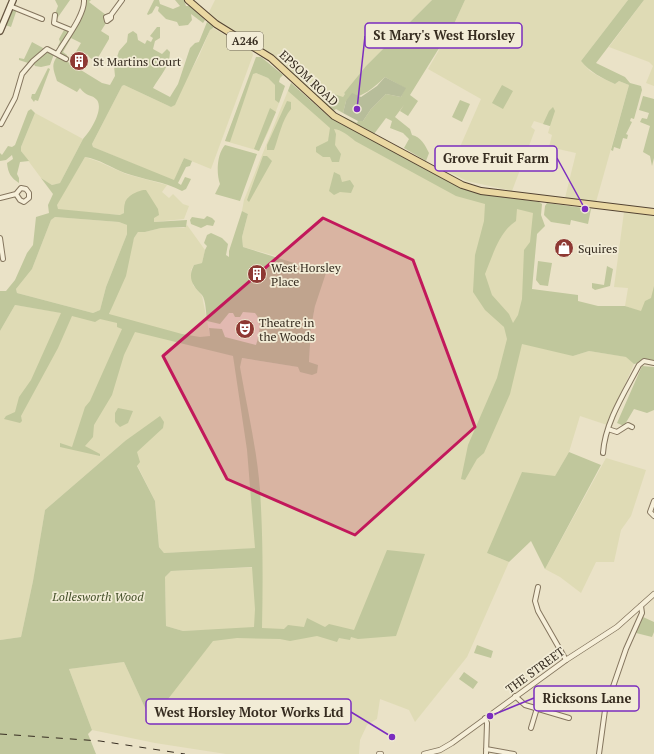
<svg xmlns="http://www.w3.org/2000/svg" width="654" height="754" viewBox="0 0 654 754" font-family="'PT Serif',serif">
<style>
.farmland{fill:#dfdbb5}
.green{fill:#c0c79c;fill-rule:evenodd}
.cemetery{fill:#b7bd9a}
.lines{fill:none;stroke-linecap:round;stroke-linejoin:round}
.minor-casing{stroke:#84755e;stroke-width:6}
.tertiary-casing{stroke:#84755e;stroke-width:6}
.secondary-casing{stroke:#665641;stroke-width:8}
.primary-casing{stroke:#534332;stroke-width:8}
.minor{stroke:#f6efd9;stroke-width:4}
.tertiary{stroke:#f6efd9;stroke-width:4.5}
.secondary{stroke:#f6efd9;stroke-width:5.5}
.primary{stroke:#ead8a2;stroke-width:6}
.rail{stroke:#362c20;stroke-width:1;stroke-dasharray:7 7;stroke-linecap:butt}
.marked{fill:#c2185b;fill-opacity:0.2;stroke:#c2185b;stroke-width:3;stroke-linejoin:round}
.labels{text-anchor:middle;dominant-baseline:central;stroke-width:3.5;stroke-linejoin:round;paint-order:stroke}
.shield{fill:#f2ecd6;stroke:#6e6657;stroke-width:1}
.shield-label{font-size:11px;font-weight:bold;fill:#362c20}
.poi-label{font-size:12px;fill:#362c20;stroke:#f2ecd6;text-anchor:start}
.street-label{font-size:12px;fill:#362c20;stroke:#f2ecd6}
.park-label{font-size:12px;font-style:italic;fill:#445029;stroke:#f2ecd6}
.leader{fill:none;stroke:#7b2cbf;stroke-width:1.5}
.callout-dot{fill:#7b2cbf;stroke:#f2ecd6;stroke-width:1.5}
.callout{fill:#f2ecd6;stroke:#7b2cbf;stroke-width:1.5}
.callout-label{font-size:13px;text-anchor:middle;font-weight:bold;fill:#362c20}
</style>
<rect width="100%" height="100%" fill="#eae2c7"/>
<path class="farmland" d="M 215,0 L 432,0 L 366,66 L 344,93 L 345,94 L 343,97 L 327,103 L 310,91 L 273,55 L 220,23 L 208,14 Z
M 465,0 L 628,0 L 581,61 L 590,71 L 600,77 L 615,84 L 619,81 L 629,85 L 596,202 L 565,198 L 576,153 L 549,147 L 552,135 L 548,133 L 550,126 L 534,121 L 531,127 L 535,130 L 512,191 L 467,181 L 449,172 L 481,99 L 428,69 L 454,24 Z
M 644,0 L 654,0 L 654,86 L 646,83 L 653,66 L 649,62 L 609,47 Z
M 213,28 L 252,51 L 253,55 L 211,169 L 184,158 L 174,181 L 93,147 L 92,144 L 122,86 L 124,85 L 171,107 L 199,56 L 210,30 Z
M 251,73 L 256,73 L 268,78 L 275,85 L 279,103 L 269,130 L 259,151 L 225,141 Z
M 291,83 L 329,117 L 462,188 L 480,194 L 539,202 L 531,289 L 573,356 L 589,351 L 627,357 L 634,364 L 607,425 L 580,416 L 569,452 L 555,476 L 487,553 L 509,562 L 467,657 L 415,722 L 409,710 L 380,699 L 377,719 L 367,725 L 360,740 L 359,754 L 226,754 L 155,743 L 92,730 L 69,669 L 124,662 L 151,721 L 213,630 L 183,631 L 166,626 L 165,577 L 171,571 L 262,567 L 262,548 L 164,553 L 159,547 L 155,501 L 125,441 L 45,510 L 33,581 L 21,637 L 0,640 L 0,331 L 15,305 L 100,319 L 109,315 L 134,238 L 138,232 L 145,232 L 161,228 L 184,228 L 187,225 L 205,250 L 202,263 L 194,265 L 191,270 L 193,285 L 202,296 L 210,336 L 208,349 L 241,358 L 299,367 L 309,362 L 311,328 L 315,306 L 276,256 L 243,247 L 242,237 L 248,214 L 242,211 L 244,200 Z
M 35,113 L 83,139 L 60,183 L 52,185 L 41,178 L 21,151 L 21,147 Z
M 85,157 L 97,161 L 126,174 L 167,185 L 162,192 L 169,198 L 173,194 L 183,204 L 189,206 L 184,219 L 154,222 L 154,218 L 125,202 L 124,213 L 121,215 L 58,210 L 56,205 Z
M 624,212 L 654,216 L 654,312 L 639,311 L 625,306 L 628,288 L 614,287 Z
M 55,217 L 119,222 L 127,225 L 127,234 L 106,287 L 100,310 L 93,313 L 17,293 L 16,289 L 32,269 L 51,220 Z
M 606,458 L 646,470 L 631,516 L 621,530 L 614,562 L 596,562 L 581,593 L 560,577 L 545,569 Z"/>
<path class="green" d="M 55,0 L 70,0 L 56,20 L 55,14 L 58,6 Z
M 86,0 L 91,0 L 89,2 L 106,15 L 104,19 L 106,23 L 101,31 L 109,36 L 109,39 L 96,61 L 90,58 L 87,54 L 78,53 L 74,55 L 81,43 L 71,38 L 63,52 L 67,55 L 67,57 L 60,54 L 62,49 L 58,46 L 60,42 L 59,39 L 64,30 L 71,31 L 83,16 Z
M 154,0 L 159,0 L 160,4 L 173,9 L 180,6 L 175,0 L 184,0 L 186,6 L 190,6 L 205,20 L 203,23 L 191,14 L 192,20 L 188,25 L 179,26 L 177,22 L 166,19 L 158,11 L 159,7 L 156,6 L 152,13 L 148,15 L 147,14 Z
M 432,0 L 465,0 L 454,24 L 410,95 L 418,101 L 408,116 L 400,111 L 404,105 L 395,117 L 410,129 L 412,135 C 421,137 425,145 429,153 L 426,161 L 404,148 L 409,139 L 403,133 L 390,128 L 392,121 L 386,118 L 374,134 L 338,116 L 338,114 L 357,123 L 358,121 L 363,121 L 371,109 L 386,94 L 401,97 L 405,88 L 385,77 C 373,89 363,96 346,101 L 343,113 L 336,109 L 332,112 L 310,91 L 327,103 L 334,94 L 343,97 L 345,94 L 344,93 L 366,66 Z
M 628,0 L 644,0 L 596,63 L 625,77 L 630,83 L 641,86 L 642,90 L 634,119 L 631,118 L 630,121 L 632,122 L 626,134 L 628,135 L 627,139 L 623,138 L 620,149 L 614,147 L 613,151 L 611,150 L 629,85 L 619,81 L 615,84 C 602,78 590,72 581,61 Z
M 15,5 L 18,6 L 11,27 L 5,25 Z
M 207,22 L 213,25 L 213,28 L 210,30 L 175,105 L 171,107 L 124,85 L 122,86 L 92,144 L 93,147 L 174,180 L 184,158 L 192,161 L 190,166 L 186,167 L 178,183 L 181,185 L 185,177 L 191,179 L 186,189 L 182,191 C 164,181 144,180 125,173 C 112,168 99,159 85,157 L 57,205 L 58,209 L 120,215 L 124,213 C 124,210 124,205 125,203 C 126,196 140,189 146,190 L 158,209 L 159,215 L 154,218 L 154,222 L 187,220 L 186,227 L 161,228 L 145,232 L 138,232 L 134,238 L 126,276 L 109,314 L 182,334 L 200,337 L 210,336 L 209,328 L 222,329 L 225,337 L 256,345 C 259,335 263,322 255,313 L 243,312 L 240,317 L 235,317 L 233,313 L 229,313 L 220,324 L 207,321 C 206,314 206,300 202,295 C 193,286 187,278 194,265 L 202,263 L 205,250 L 207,246 L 204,243 L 207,235 L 211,233 L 222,238 L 228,244 L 226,255 L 229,257 L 229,251 L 242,211 L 248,214 L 242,237 L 243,247 L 326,273 L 315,306 L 311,328 L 309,362 L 318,365 L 317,373 L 312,375 L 300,372 L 298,367 L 242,358 L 240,367 C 247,408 257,449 260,490 C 263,536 263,582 262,628 L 284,629 L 288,625 L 304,627 L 307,618 L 325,627 L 329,624 L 354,630 L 387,550 L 425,554 L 396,636 L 358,639 L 351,637 L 350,640 L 339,638 L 337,642 L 317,636 L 290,641 L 280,639 L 237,638 L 213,641 L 151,721 L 124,662 L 69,669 L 92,730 L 88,734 L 96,754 L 0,754 L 0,640 L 21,637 L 33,581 L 45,510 L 125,441 L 160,416 L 164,422 L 163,428 L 137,452 L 140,462 L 137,466 L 155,501 L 159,547 L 164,553 L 255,548 L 247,450 L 233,356 L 135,332 L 124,355 L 112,395 L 94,425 L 93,437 L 85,446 L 100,454 L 100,456 L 60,447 L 60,443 L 72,447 L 85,407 L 90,401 L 122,329 L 117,327 L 117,323 L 100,319 L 95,322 L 72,316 L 58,348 L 21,416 L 22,421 L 20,423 L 4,419 L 6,416 L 15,412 L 19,397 L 31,380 L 61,313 L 15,305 L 0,331 L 0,291 L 6,291 L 15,280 L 27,253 L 33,245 L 36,217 L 49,213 L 48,205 L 53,194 L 41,178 L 52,185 L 60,183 L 83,139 C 90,132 104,110 97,100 C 92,94 86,97 80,88 L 77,92 L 57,81 C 54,71 50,64 58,56 L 102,83 L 110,85 L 115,76 L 114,66 L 119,51 L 127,42 L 128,34 L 133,31 L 137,34 L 138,40 L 145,44 L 147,40 L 151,42 L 153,38 L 150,36 L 157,27 L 160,27 L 160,38 L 155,41 L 153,49 L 162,54 L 167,49 L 170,52 C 170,66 160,76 153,88 L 170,97 L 178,84 L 190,48 L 195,43 L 199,42 ZM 55,217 L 119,222 L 127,225 L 127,234 L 106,287 L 100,310 L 93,313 L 17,293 L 16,289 L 32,269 L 51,220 ZM 252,567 L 255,609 L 254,627 L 183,631 L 166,626 L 165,577 L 171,571 Z
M 32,42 L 54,54 L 50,65 L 41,67 L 35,66 L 34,64 L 37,60 L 35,58 L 28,63 L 19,60 L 19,58 L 24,59 Z
M 256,57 L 261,57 L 283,75 L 280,78 L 279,82 L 285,86 L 279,103 L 275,100 L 275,85 L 268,78 L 256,73 L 253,74 L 230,142 L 225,141 Z
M 48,68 L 50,69 L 38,101 L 35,100 L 34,102 L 31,98 L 32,94 L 35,94 Z
M 291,83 L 329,117 L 462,188 L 480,194 L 539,202 L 542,204 L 541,215 L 545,226 L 537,234 L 532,289 L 578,295 L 578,301 L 598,306 L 625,306 L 641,311 L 645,301 L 651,298 L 654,286 L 654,363 L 648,361 L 634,364 L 626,357 L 589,351 L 573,356 L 522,344 L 510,394 L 484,453 L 477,459 L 465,480 L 461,479 L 468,445 L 497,378 L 507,339 L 504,327 L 485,310 L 473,292 L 475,255 L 484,221 L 485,204 L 456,196 L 355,141 C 349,136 342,130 334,129 L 336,134 L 335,145 L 341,154 L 339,162 L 332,162 L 330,157 L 323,157 L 316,152 L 316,147 L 328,141 L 330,128 L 288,91 ZM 517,209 L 533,213 L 530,242 L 524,250 L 522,299 L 518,315 L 513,323 L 509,314 L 492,295 L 485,274 C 493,255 499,232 516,221 Z
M 502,85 L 513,91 L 503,109 L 492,103 Z
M 643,96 L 654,99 L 654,158 L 652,166 L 650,156 L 643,152 L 650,126 L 640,122 L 642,118 L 647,119 L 649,113 L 639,110 Z
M 460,100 L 470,104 L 462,122 L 452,117 Z
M 287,101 L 291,102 L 291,109 C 282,120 279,136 274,150 L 267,150 L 267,145 Z
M 553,107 L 555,111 L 550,126 L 543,124 L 549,111 Z
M 270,108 L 276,112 L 259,151 L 254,149 Z
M 31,109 L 35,113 L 21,147 L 21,151 L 29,161 L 20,162 L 17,174 L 19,178 L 19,183 C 11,178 8,173 7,163 L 13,159 L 12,155 L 6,160 L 0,161 L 0,153 L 2,155 L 8,146 L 12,147 L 15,145 L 28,111 Z
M 225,145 L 257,154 L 240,201 L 215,194 L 220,184 C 216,173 217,154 225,145 Z
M 553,148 L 557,149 L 553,162 L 549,166 L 546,164 L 547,161 L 546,159 L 547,153 L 551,154 Z
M 263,156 L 267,156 L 272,161 L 249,202 L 247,200 Z
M 334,172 L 340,175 L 342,182 L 350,180 L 354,186 L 351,193 L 340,192 L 334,195 L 329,191 Z
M 547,203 L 591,209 L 588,224 L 571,220 L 570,225 L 551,222 L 544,215 L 545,206 Z
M 207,216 L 212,218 L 215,221 L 213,226 L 207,225 L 201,228 L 191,224 L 190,220 L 192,217 L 204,219 Z
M 538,261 L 552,263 L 548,286 L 540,285 L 536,280 Z
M 607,266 L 613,269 L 610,286 L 595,290 L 592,288 L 592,283 L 604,285 Z
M 642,366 L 654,367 L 654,410 L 647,413 L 634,409 L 624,426 L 617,423 Z
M 118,408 L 133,411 L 128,423 L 120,427 L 115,422 L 115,413 Z
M 569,452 L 601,465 L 545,569 L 531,541 L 509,562 L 487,553 L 522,472 L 555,476 Z
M 643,617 L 654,622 L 654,632 L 652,637 L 636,633 Z
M 477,645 L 493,651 L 491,658 L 474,653 Z
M 464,672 L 478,682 L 473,689 L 459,679 Z"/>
<path class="cemetery" d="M 385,77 L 406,88 L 401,97 L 386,94 L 371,109 L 363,121 L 358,121 L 343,113 L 346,101 L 352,93 L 361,97 L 377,86 Z"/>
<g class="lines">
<g class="minor-casing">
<path id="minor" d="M 10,6 L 42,19
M 55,15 L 54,23 L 71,30
M 111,15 L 106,17 L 107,21 L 111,18 L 111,15 L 122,0
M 57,54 C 65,40 85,15 84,0
M 1,124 L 15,98 L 22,74 L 33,61 L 47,49 L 66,59
M 0,198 L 16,194 L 21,188 L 26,189 L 29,193 L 29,198 L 24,202 L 20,200 L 16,194
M 0,238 L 3,259
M 608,429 L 617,432 L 628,425 L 632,427
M 603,453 C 605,422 625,392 639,365 L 644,361 L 654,363
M 654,501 L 650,512 L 654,516
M 538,587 L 535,601 L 538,611 L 566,660
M 515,696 L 525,705 L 569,718
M 485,718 L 487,723 L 486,754
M 531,728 L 537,708
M 486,749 L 514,754
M 599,754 L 605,710 L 626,649 L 642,613 L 641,606"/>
</g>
<g class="tertiary-casing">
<path id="tertiary" d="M 379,754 L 381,754
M 424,754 L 440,750 L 452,743 L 566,660 L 617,627 L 654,594"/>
</g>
<g class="secondary-casing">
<path id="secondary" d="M 0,31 L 13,0"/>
</g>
<g class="primary-casing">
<path id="primary" d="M 188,0 L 216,24 L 271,58 L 334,116 L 462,185 L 481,191 L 654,212"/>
</g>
<use href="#minor" class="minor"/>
<use href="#tertiary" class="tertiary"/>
<use href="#secondary" class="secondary"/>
<use href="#primary" class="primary"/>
<path class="rail" d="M 0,734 L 100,741 L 185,754"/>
</g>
<path class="marked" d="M 323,218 L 413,260 L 475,427 L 355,535 L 227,479 L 163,356 Z"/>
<defs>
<g id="building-disc" transform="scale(1)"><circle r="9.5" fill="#8e3833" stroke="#f2ecd6"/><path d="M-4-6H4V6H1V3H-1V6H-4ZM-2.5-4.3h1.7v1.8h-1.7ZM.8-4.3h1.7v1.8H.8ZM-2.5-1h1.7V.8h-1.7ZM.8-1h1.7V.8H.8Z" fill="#fff"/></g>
<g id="shop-disc" transform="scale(1)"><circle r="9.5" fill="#8e3833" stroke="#f2ecd6"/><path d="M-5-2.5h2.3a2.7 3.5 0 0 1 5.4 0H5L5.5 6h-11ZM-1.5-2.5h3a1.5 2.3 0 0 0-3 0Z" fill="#fff"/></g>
<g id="theatre-disc" transform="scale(1)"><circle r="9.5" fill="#8e3833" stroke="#f2ecd6"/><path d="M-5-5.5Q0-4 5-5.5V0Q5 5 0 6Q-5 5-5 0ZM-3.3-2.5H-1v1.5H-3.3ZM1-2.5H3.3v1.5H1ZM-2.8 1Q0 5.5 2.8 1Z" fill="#fff"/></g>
</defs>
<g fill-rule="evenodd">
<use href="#building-disc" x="79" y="61"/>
<use href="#shop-disc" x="564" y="248"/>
<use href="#building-disc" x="257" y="274"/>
<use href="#theatre-disc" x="245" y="329"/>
</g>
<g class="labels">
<rect class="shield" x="227" y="32" width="36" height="18" rx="3"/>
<g class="shield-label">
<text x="245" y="41">A246</text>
</g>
<g class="poi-label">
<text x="93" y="61">St Martins Court</text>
<text x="578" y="248">Squires</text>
<text x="271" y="267">West Horsley<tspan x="271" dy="14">Place</tspan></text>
<text x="259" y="322">Theatre in<tspan x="259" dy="14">the Woods</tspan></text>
</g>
<g class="street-label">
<text transform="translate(309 78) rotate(43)">EPSOM ROAD</text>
<text transform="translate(535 670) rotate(-36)">THE STREET</text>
</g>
<g class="park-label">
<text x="98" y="596">Lollesworth Wood</text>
</g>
</g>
<path class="leader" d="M357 109L365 36M585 209L557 158M490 716L534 698M392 737L351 712"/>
<g class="callout-dot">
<circle cx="357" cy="109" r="4"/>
<circle cx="585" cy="209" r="4"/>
<circle cx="490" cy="716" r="4"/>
<circle cx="392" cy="737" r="4"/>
</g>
<g class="callout">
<rect x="365" y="23" width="157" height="25" rx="4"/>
<rect x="435" y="146" width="122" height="25" rx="4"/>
<rect x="534" y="686" width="105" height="25" rx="4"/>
<rect x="146" y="699" width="205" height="25" rx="4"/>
</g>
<g class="callout-label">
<text x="444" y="40">St Mary's West Horsley</text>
<text x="496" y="163">Grove Fruit Farm</text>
<text x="587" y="703">Ricksons Lane</text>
<text x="249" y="717">West Horsley Motor Works Ltd</text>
</g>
</svg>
